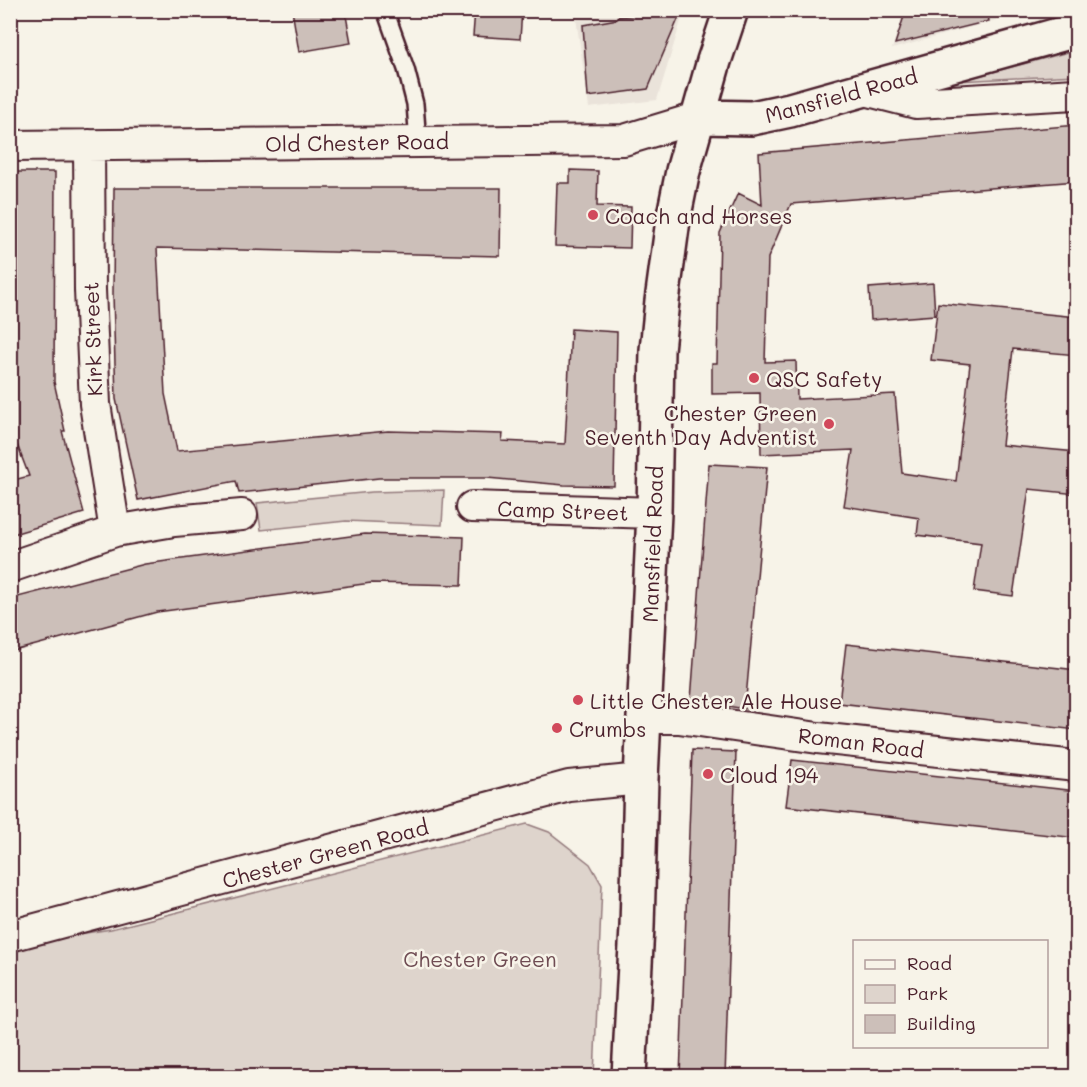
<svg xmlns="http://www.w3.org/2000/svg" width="1087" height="1087" viewBox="0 0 1087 1087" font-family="Mali,sans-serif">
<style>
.built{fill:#eae3da}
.green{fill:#ded4cc;stroke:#947a7c;stroke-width:1.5}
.building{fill:#ccbfb9;stroke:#4a1f2b;stroke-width:1.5}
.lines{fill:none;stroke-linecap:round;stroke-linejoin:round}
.service-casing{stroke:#4a1f2b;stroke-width:20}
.minor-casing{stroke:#4a1f2b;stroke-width:34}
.tertiary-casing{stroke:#4a1f2b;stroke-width:38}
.service{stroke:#f7f3e8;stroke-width:15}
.minor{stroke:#f7f3e8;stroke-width:30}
.tertiary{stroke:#f7f3e8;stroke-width:33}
.poi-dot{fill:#d1495b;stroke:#f7f3e8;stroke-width:2}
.labels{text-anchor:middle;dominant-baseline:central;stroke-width:5;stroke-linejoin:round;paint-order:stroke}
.street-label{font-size:21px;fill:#4a1f2b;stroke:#f7f3e8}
.poi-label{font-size:21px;fill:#4a1f2b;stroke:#f7f3e8;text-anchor:start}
.park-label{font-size:21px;fill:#6f4c53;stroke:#f7f3e8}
</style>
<rect width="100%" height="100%" fill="#f7f3e8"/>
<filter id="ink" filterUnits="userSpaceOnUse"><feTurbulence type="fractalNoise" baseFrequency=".0167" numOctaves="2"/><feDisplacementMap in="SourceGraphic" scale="12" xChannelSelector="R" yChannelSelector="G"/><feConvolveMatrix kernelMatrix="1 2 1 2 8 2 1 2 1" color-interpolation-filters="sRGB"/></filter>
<g filter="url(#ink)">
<path class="built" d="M 575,11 L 684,11 L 657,100 L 589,108 Z
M 905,11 L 1028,11 L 892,49 Z"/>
<path class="green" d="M 1076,50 L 1076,75 L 959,81 Z
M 444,490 L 442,525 L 346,521 L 261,530 L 257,503 L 372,492 Z
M 527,824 L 549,832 L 590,864 L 602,885 L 594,1076 L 11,1076 L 10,945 L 111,929 Z"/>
<path class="building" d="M 292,10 L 345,10 L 351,43 L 299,52 Z
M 475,10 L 522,10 L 520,39 L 473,36 Z
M 639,10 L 682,10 L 648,89 L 588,97 L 583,25 L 617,19 L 617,17 L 636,15 Z
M 906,10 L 987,10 L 989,21 L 895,44 Z
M 1077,125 L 1077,181 L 791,204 L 768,258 L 765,362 L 796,361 L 797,399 L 895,394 L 902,473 L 956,481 L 970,364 L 931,360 L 938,303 L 1077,317 L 1077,355 L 1013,349 L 1002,445 L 1077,452 L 1077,494 L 1029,489 L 1013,596 L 974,591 L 981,543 L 917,535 L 919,518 L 844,506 L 853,450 L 761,454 L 760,393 L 712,394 L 712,363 L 717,363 L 720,233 L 738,193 L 762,205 L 759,153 Z
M 570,170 L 598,171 L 597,206 L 631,207 L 630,248 L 555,246 L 557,183 L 570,183 Z
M 10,172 L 55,172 L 54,382 L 65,431 L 62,431 L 84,513 L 10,535 L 10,481 L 29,476 L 10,426 Z
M 114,188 L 501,188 L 500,256 L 157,248 L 165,394 L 177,451 L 388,431 L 503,434 L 502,441 L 565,444 L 571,329 L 617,332 L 614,486 L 564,485 L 487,478 L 379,478 L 239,493 L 236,481 L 138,500 L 116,399 L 113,294 Z
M 933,283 L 935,315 L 871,320 L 869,288 Z
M 709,464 L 767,467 L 745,709 L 691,700 Z
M 365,534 L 464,537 L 462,585 L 371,583 L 157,612 L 10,652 L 10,599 L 145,564 Z
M 846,644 L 1077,670 L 1077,730 L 839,703 Z
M 692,750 L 736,752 L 725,1077 L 680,1077 Z
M 792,760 L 1077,791 L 1077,838 L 786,806 Z"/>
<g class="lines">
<g class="service-casing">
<path id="service" d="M 385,10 L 406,69 L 415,104 L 418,142"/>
</g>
<g class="minor-casing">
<path id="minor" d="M 861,89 L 916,103 L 1076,94
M 89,145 L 90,290 L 95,404 L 115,531
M 10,146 L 624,140 L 700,117
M 472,507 L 654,513
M 10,567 L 115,531 L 174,521 L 242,515
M 645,718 L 679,718 L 818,738 L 1076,766
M 10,936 L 569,786 L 641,779"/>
</g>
<g class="tertiary-casing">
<path id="tertiary" d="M 700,117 L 752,118 L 790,110 L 1076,30
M 629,1076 L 637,927 L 641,779 L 654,513 L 657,350 L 662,301 L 673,220 L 683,171 L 714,61 L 731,10"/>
</g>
<use href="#service" class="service"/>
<use href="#minor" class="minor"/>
<use href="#tertiary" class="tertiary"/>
</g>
</g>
<g class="poi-dot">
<circle cx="593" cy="215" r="6"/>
<circle cx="754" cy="378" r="6"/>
<circle cx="829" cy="424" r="6"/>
<circle cx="578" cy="700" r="6"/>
<circle cx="557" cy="728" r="6"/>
<circle cx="708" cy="774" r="6"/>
</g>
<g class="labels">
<g class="street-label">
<text transform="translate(841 95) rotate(-15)">Mansfield Road</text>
<text transform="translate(357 142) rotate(-1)">Old Chester Road</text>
<text transform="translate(92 339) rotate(-92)">Kirk Street</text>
<text transform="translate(563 510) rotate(2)">Camp Street</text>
<text transform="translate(652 544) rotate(-88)">Mansfield Road</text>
<text transform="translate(861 742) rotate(7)">Roman Road</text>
<text transform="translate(325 853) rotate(-15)">Chester Green Road</text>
</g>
<g class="poi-label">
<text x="605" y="215">Coach and Horses</text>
<text x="766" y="378">QSC Safety</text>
<text x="817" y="412" text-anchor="end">Chester Green<tspan x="817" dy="24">Seventh Day Adventist</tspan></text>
<text x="590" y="700">Little Chester Ale House</text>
<text x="569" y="728">Crumbs</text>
<text x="720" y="774">Cloud 194</text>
</g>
<g class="park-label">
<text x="480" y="958">Chester Green</text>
</g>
</g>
<rect width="1087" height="1087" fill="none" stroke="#f7f3e8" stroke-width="36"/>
<rect x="18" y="18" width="1051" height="1051" fill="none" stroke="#4a1f2b" stroke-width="2" filter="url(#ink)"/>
<rect x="853" y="940" width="195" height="108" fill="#f7f3e8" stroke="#b29e9c" stroke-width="1.5"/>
<rect x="865" y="960" width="30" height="9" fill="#f7f3e8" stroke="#b29e9c" stroke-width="1.5"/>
<text x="907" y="970" font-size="18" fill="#4a1f2b">Road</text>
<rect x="865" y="985" width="30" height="18" fill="#ded4cc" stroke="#b29e9c" stroke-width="1.5"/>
<text x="907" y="1000" font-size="18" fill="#4a1f2b">Park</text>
<rect x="865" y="1015" width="30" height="18" fill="#ccbfb9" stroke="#b29e9c" stroke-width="1.5"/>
<text x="907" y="1030" font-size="18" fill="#4a1f2b">Building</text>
</svg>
